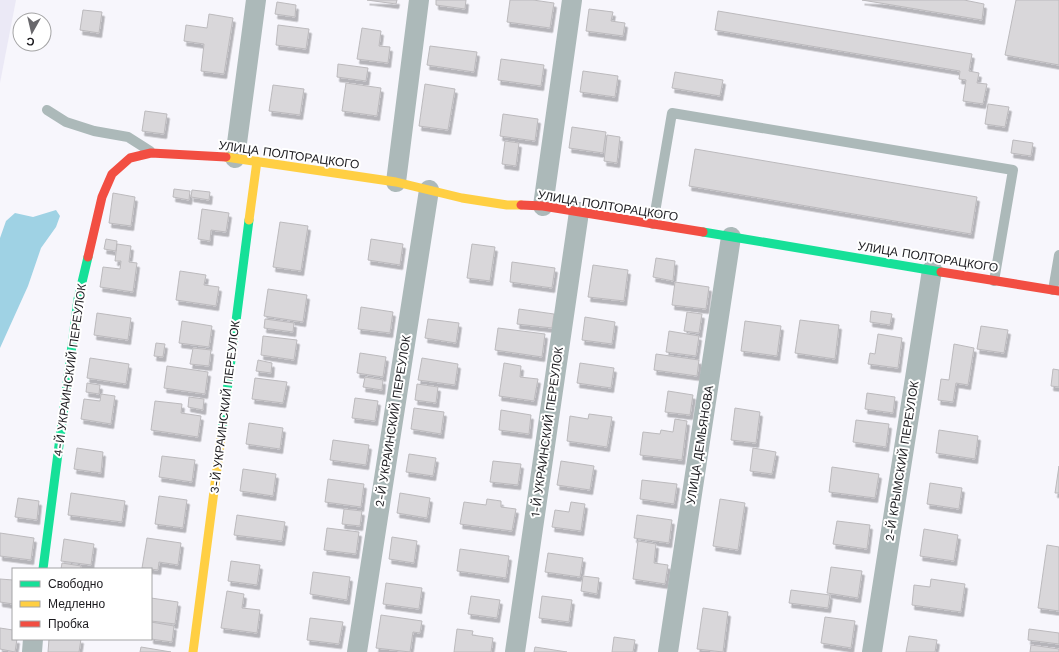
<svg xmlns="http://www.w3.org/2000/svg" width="1059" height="652" viewBox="0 0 1059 652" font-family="'Work Sans',sans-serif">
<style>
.built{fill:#ebe9f6}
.water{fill:#9fd2e4}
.building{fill:#d9d7da;stroke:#bcbabd;filter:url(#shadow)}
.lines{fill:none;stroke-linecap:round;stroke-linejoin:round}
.lane{stroke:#acb9b9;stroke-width:10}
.street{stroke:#acb9b9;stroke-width:20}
.fast{stroke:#16e098;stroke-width:9}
.slow{stroke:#ffcf43;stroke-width:9}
.jam{stroke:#f24e42;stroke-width:9}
.labels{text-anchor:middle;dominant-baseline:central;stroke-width:4;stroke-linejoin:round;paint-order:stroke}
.street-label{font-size:12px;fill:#1c1b1f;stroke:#fff}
</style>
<defs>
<filter id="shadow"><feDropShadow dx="2.5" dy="4.5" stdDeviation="0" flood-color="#0004"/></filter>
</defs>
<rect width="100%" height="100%" fill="#f7f6fc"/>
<path class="built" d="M 0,0 L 16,0 L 0,83 Z"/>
<path class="water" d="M 56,210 L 60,216 L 56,227 L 41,248 L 28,286 L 0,348 L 0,238 L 6,221 L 15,213 L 33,217 Z"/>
<path class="building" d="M 367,0 L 397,0 L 396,4 Z
M 436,0 L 466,0 L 465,9 L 436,5 Z
M 510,0 L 533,0 L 554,3 L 550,28 L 507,22 Z
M 862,0 L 964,0 L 984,4 L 982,20 Z
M 1016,0 L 1059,0 L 1059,65 L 1005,55 Z
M 277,2 L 296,5 L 295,17 L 275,14 Z
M 589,9 L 613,12 L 611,21 L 625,23 L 623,36 L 586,31 Z
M 83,10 L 102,12 L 99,33 L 80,30 Z
M 718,11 L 972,54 L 969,71 L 979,73 L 977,83 L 987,84 L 983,104 L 963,101 L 966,80 L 959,79 L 960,71 L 715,30 Z
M 209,14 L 233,18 L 224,74 L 201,71 L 204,44 L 184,41 L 186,25 L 207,28 Z
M 278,25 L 309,29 L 306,49 L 276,45 Z
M 362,28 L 381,31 L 379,46 L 390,47 L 388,63 L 357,59 Z
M 430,46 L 477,52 L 474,72 L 427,65 Z
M 501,59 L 544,65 L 541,86 L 498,80 Z
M 338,64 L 368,68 L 366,81 L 337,77 Z
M 583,71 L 618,76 L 615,97 L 580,92 Z
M 675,72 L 723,80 L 720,96 L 672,88 Z
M 346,83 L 381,88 L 377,116 L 342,111 Z
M 425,84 L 455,89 L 448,130 L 419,126 Z
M 273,85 L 304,89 L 300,115 L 269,111 Z
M 988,104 L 1009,107 L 1005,127 L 985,124 Z
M 145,111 L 167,114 L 164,134 L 142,131 Z
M 503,114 L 538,119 L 535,141 L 500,136 Z
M 572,127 L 606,132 L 603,153 L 569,148 Z
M 607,135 L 620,137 L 617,163 L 604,161 Z
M 1013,140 L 1033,143 L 1031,156 L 1011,153 Z
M 505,141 L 519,143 L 516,166 L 502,164 Z
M 695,149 L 977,197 L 971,234 L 689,186 Z
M 174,189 L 190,191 L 189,200 L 173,197 Z
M 192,190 L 210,192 L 209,200 L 191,197 Z
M 113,193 L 135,197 L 131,226 L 109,223 Z
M 202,209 L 229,213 L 226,232 L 211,230 L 210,241 L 198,239 Z
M 280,222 L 308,226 L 301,271 L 273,267 Z
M 106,239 L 117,241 L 116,251 L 104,249 Z
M 371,239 L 403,244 L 400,265 L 368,260 Z
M 117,244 L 131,246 L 129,262 L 137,263 L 133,292 L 100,287 L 103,267 L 120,269 L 121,261 L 115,261 Z
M 472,244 L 495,247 L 490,281 L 467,278 Z
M 656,258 L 675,261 L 673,281 L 653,277 Z
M 512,262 L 555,268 L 552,288 L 510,282 Z
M 593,265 L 628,270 L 624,301 L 588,297 Z
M 180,271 L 206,275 L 204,285 L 219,287 L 216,306 L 176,300 Z
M 675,282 L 709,287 L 706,309 L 672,305 Z
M 268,289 L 307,295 L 303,322 L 264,316 Z
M 361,307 L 393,312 L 390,333 L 358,329 Z
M 519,309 L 554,314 L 552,328 L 517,324 Z
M 871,311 L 892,314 L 890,325 L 870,322 Z
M 687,312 L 702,314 L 699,333 L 684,331 Z
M 97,313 L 131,318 L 128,340 L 94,335 Z
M 585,317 L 615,322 L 612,344 L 582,340 Z
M 265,319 L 294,323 L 293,332 L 264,328 Z
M 428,319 L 459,323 L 456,343 L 425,338 Z
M 800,320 L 839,325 L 835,359 L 795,353 Z
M 182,321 L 212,326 L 209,347 L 179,343 Z
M 745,321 L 781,326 L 777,356 L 741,351 Z
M 981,326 L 1008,330 L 1004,353 L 977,349 Z
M 498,328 L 545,334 L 542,357 L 495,350 Z
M 669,331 L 699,336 L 696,356 L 666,352 Z
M 878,334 L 902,338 L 898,368 L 868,364 L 870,353 L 875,354 Z
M 263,336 L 297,340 L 294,360 L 261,355 Z
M 156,343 L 165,344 L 163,357 L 154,356 Z
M 954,344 L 974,348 L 968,385 L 956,383 L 953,402 L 938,400 L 941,379 L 949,380 Z
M 193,348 L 211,350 L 209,366 L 190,364 Z
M 360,353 L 386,357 L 383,377 L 357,373 Z
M 656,354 L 699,360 L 697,376 L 654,370 Z
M 90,358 L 129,364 L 126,384 L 87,378 Z
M 422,358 L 458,364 L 455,385 L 418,380 Z
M 258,360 L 272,363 L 271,373 L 256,371 Z
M 504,363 L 521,366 L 520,377 L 538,379 L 534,401 L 499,396 Z
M 580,363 L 614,368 L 611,388 L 577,383 Z
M 167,366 L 208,372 L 205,394 L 164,388 Z
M 1053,369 L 1059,370 L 1059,387 L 1051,386 Z
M 365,377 L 383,380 L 382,390 L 363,387 Z
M 255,378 L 287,382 L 283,403 L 252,399 Z
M 87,383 L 100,385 L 99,394 L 86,392 Z
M 417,384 L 438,387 L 436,403 L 415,400 Z
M 668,391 L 693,395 L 690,415 L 665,412 Z
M 867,393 L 895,397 L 893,413 L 865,409 Z
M 101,394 L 115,396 L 111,424 L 81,419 L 84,399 L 100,401 Z
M 189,397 L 204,399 L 203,410 L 188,407 Z
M 355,398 L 378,401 L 375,421 L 352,418 Z
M 155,401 L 182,404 L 181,413 L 201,416 L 198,437 L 151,430 Z
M 414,408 L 444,412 L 441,434 L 411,429 Z
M 735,408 L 760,412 L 756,443 L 731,440 Z
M 501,410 L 531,415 L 529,434 L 499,430 Z
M 589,414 L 612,417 L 607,447 L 567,441 L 570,416 L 588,419 Z
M 675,419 L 687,421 L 682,460 L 640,455 L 643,432 L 660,434 L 661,430 L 673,432 Z
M 856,420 L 889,424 L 886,447 L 853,442 Z
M 249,423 L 283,428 L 280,449 L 246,444 Z
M 939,430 L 978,436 L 975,459 L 936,453 Z
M 333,440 L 369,445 L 366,465 L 330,460 Z
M 77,448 L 103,452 L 101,473 L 74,469 Z
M 753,448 L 776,452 L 772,474 L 750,471 Z
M 409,454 L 436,458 L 433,476 L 406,472 Z
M 162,456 L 195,460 L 192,482 L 159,477 Z
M 493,461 L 521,464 L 518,485 L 490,482 Z
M 561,461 L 594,466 L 590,490 L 557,485 Z
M 1059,466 L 1059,493 L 1055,493 Z
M 832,467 L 879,474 L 875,498 L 829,492 Z
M 243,469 L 276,474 L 273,496 L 240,491 Z
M 328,479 L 364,484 L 361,507 L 325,502 Z
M 642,480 L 677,484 L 674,504 L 640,499 Z
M 930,483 L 962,488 L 959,509 L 927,504 Z
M 71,493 L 125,501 L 122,522 L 68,515 Z
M 400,493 L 430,498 L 427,518 L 397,513 Z
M 159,496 L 187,500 L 183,528 L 155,524 Z
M 18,498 L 39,501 L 37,520 L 15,517 Z
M 487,499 L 501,501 L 501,507 L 516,509 L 512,531 L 460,524 L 464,502 L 486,505 Z
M 720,499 L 745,503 L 738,550 L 713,546 Z
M 571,502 L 585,504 L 581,531 L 552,527 L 555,510 L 569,512 Z
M 344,509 L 362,511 L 360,526 L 342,524 Z
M 237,515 L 285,522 L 282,541 L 234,535 Z
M 637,515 L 672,520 L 669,543 L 634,538 Z
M 837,521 L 870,525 L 867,549 L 833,544 Z
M 327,528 L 359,532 L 356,554 L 324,550 Z
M 924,529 L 958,535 L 954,561 L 920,556 Z
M 0,533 L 34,538 L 31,560 L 0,556 Z
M 392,537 L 417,541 L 414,563 L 389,559 Z
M 147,538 L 181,543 L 178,565 L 159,562 L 158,570 L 142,568 Z
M 64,539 L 94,544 L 91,565 L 61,561 Z
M 638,541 L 656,544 L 654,563 L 668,565 L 665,584 L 633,579 Z
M 1047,545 L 1059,547 L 1059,611 L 1038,608 Z
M 460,549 L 509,556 L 506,578 L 457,571 Z
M 548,553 L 583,558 L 580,577 L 545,572 Z
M 231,561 L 260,565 L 257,585 L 228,581 Z
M 62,563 L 81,566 L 81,569 L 61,569 Z
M 831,567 L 862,571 L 858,598 L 827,593 Z
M 313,572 L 350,577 L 347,600 L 310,594 Z
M 583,576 L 599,578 L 597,594 L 581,591 Z
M 0,579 L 13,580 L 13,604 L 0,602 Z
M 931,579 L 965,584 L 961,612 L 912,605 L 914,585 L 930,587 Z
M 386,583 L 422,588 L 419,609 L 383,604 Z
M 791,590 L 830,595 L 828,608 L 789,603 Z
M 227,591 L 244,594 L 242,608 L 260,610 L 257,633 L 221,628 Z
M 471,596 L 500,600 L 497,618 L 468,614 Z
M 542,596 L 572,600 L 569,622 L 539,618 Z
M 151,598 L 178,602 L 175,624 L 151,621 Z
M 703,608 L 728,612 L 723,652 L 697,649 Z
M 381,615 L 422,621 L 420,633 L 413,632 L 410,652 L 376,648 Z
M 825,617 L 855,621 L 851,648 L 821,643 Z
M 310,618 L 343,622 L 339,644 L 307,640 Z
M 151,622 L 174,626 L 172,642 L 151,639 Z
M 0,628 L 13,630 L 13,639 L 17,639 L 15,652 L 0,649 Z
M 457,629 L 473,631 L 472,635 L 493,638 L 491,652 L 454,652 Z
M 1029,629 L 1059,633 L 1059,644 L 1028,640 Z
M 909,636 L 937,640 L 935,652 L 906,652 Z
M 614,637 L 635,640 L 633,652 L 612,652 Z
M 49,639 L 81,639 L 79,652 L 48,652 Z
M 1031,645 L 1059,649 L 1059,652 L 1030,652 Z
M 141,647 L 171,652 L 140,652 Z
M 535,647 L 567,652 L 534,652 Z"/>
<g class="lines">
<path class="lane" d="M 47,110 L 66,122 L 94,131 L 128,137 L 150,151
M 653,224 L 672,113 L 1013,170 L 994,281
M 1053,290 L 1059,255"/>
<path class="street" d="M 235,158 L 256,0
M 396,182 L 419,0
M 543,206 L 572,0
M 32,652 L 33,639
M 357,652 L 429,190
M 515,652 L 579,212
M 668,652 L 731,237
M 872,652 L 932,270"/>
<path class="fast" d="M 703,232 L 941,272
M 222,430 L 249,220
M 43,569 L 78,299 L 88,257"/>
<path class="slow" d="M 226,157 L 396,182 L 462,198 L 507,205 L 521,205
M 249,220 L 257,161
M 193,652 L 222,430"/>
<path class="jam" d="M 521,205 L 543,206 L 703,232
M 88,257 L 102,197 L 112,174 L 130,158 L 151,153 L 226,157
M 941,272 L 1059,291"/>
</g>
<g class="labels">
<g class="street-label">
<text transform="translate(289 155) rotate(8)">УЛИЦА ПОЛТОРАЦКОГО</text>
<text transform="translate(608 206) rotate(9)">УЛИЦА ПОЛТОРАЦКОГО</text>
<text transform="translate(928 257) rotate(9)">УЛИЦА ПОЛТОРАЦКОГО</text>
<text transform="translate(70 370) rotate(-82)">4-Й УКРАИНСКИЙ ПЕРЕУЛОК</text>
<text transform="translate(225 407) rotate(-83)">3-Й УКРАИНСКИЙ ПЕРЕУЛОК</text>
<text transform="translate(393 421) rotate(-81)">2-Й УКРАИНСКИЙ ПЕРЕУЛОК</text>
<text transform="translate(547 432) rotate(-82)">1-Й УКРАИНСКИЙ ПЕРЕУЛОК</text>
<text transform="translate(700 445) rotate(-81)">УЛИЦА ДЕМЬЯНОВА</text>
<text transform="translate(902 461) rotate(-81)">2-Й КРЫМСКИЙ ПЕРЕУЛОК</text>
</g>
</g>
<rect x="12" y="568" width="140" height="72" fill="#ffffff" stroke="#a4a4a5"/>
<rect x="20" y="581" width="20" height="6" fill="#16e098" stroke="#a4a4a5"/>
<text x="48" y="588" font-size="12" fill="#1c1b1f">Свободно</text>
<rect x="20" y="601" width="20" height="6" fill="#ffcf43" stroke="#a4a4a5"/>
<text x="48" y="608" font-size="12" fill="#1c1b1f">Медленно</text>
<rect x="20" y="621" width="20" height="6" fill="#f24e42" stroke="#a4a4a5"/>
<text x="48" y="628" font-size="12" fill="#1c1b1f">Пробка</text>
<g transform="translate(32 32) rotate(188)"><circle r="19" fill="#ffffff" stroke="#a4a4a5"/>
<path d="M0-3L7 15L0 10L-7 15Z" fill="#69686c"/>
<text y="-6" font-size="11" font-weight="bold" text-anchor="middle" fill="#1c1b1f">С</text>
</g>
</svg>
